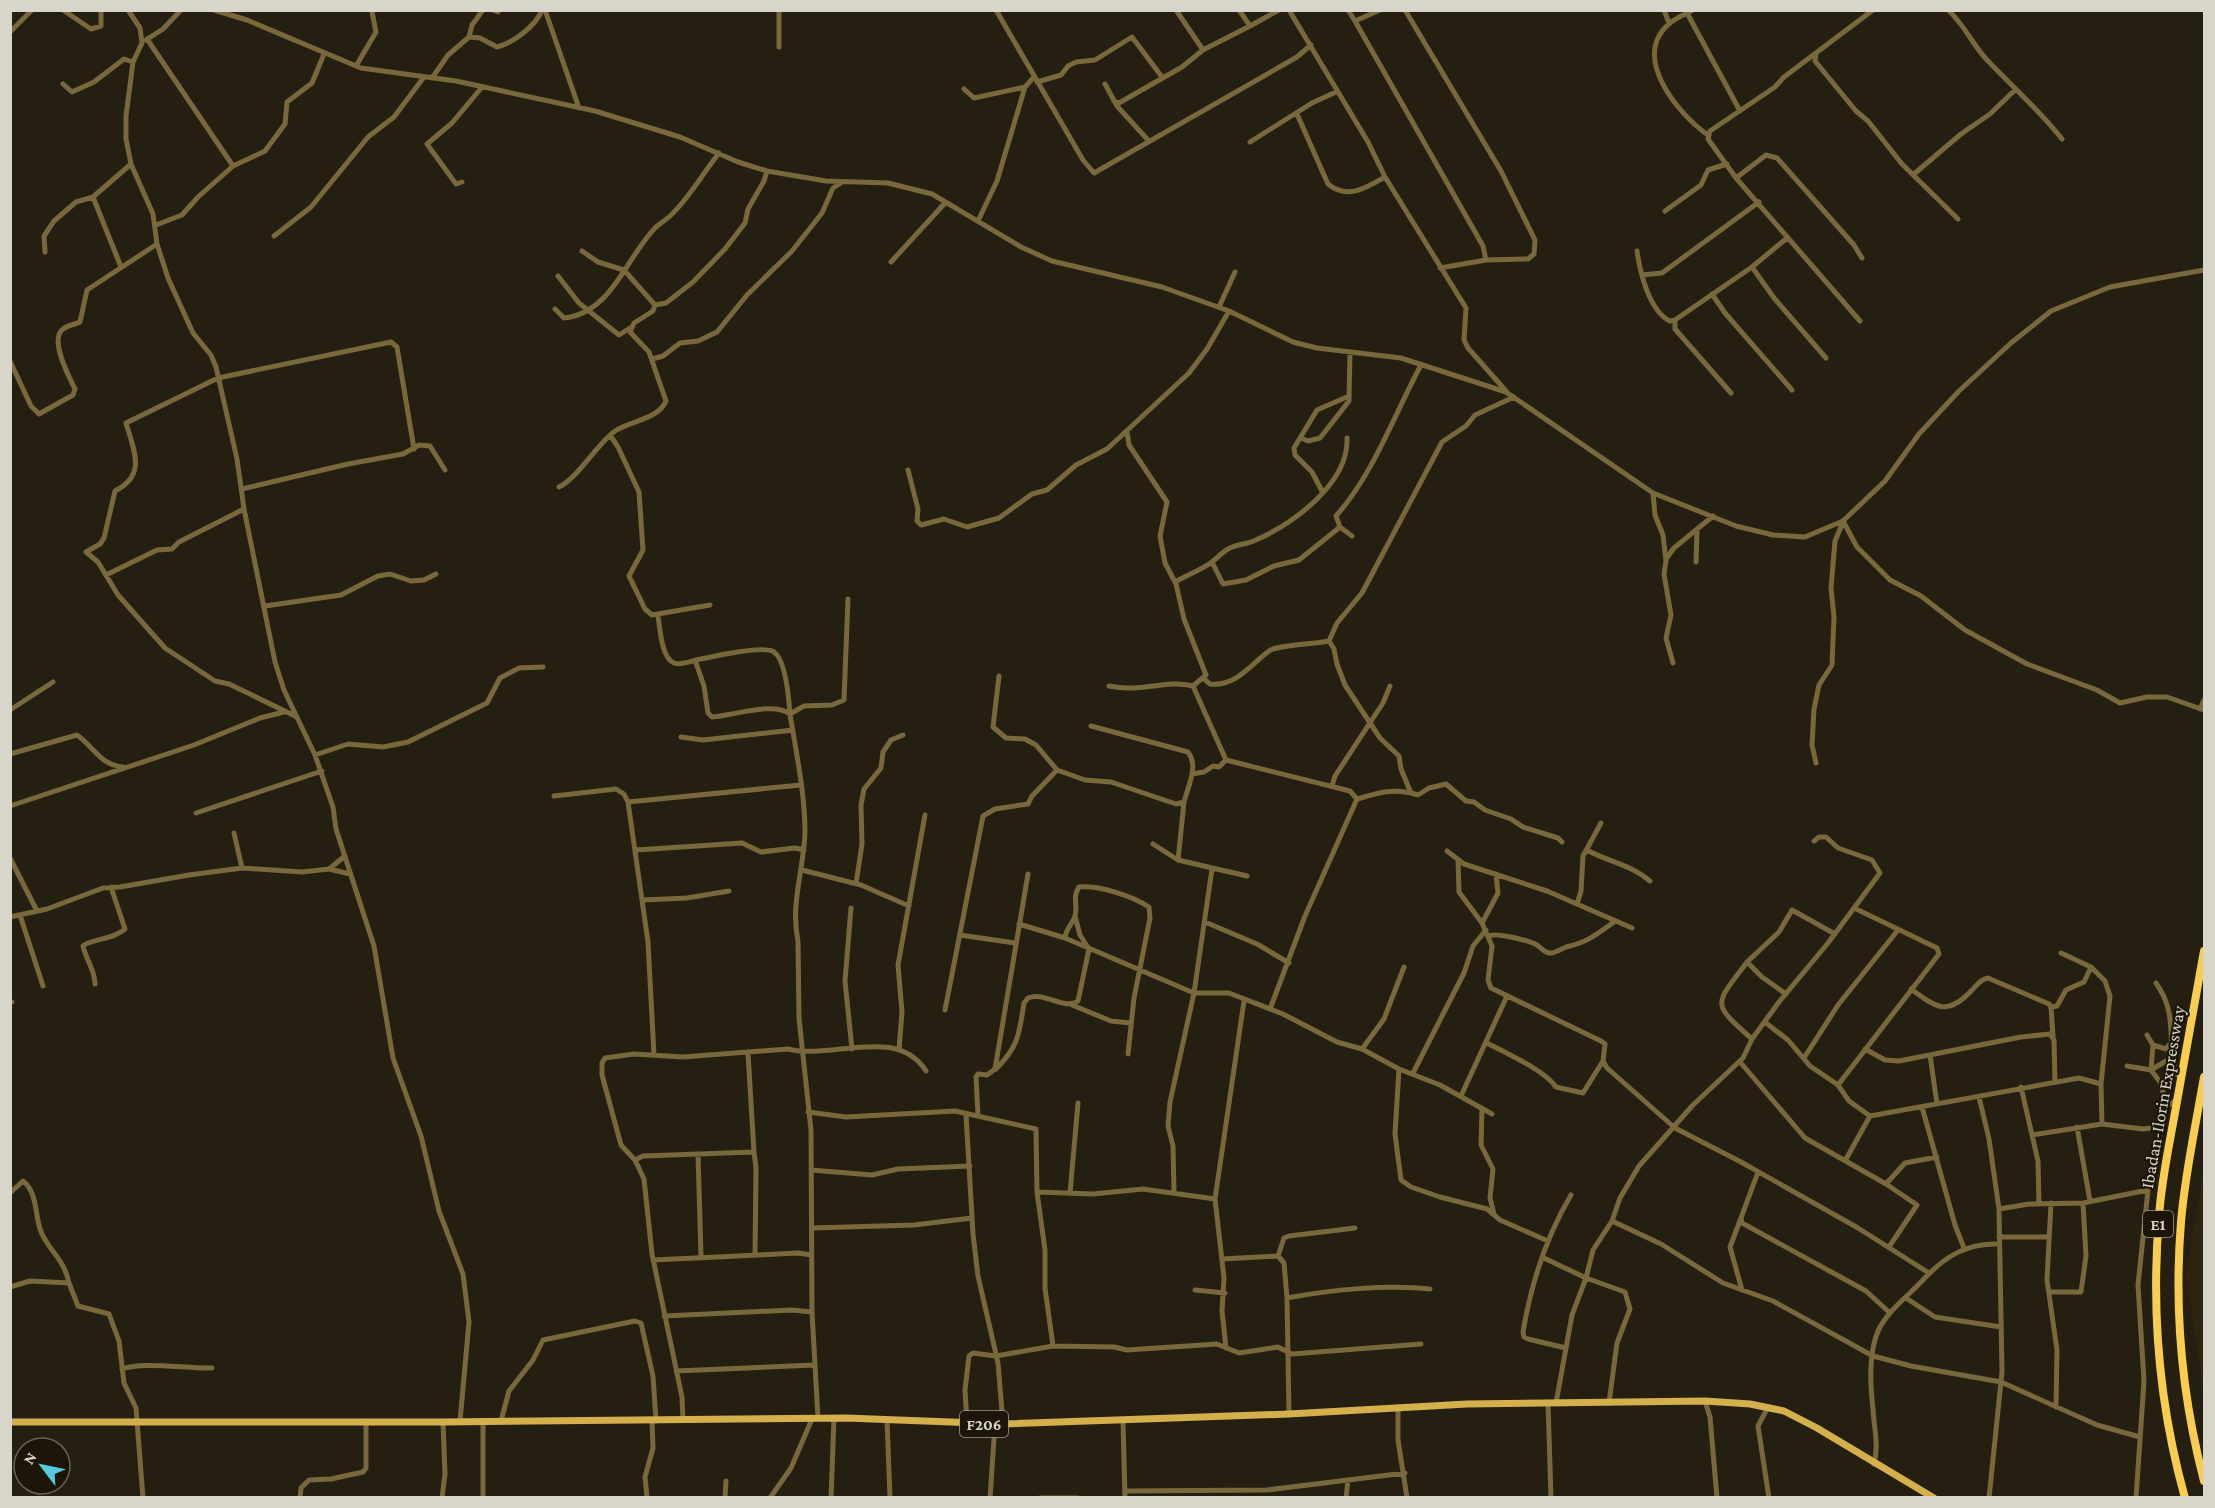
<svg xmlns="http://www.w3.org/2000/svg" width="2215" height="1508" viewBox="0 0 2215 1508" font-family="'Crimson Pro',serif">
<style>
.built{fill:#2c240f}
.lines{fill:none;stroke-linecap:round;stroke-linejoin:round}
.minor{stroke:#78683b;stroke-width:5}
.major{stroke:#d3b04c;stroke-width:7}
.highway{stroke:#f8cd50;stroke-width:8}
.labels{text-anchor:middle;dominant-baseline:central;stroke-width:4.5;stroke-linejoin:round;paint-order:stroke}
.shield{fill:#1c1608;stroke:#a09c90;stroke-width:1.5}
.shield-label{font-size:16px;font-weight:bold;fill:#d8d5cb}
.street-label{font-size:18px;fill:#d8d5cb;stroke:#1c1608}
</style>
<rect width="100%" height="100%" fill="#251f11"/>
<path class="built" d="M 2204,1166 L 2204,1396 L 2186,1274 Z"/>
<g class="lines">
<path class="minor" d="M 63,10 L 91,29 L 101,26 L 101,10
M 128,10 L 140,28 L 142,43 L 133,62 L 126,116 L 126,139 L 131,164 L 153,214 L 157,244 L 168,278 L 193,333 L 211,355 L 216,367 L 237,459 L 244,509 L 275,662 L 284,690 L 315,755 L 333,807 L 336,829 L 374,946 L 393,1058 L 421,1136 L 439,1211 L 463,1274 L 469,1322 L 460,1421
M 214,10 L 247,20 L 361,68 L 456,81 L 595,111 L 680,137 L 738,162 L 767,171 L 826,181 L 888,183 L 932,194 L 1021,247 L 1052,261 L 1162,287 L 1229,311 L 1293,342 L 1317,348 L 1401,358 L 1506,392 L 1653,493 L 1736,526 L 1773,535 L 1805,537 L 1843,521 L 1885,481 L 1919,434 L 1959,391 L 2011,343 L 2051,311 L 2110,287 L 2204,270
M 493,10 L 498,12
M 545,10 L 579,108
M 779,10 L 779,47
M 996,10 L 1083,160 L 1094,173 L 1297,57 L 1311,45
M 1176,10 L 1203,50
M 1239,10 L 1250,26 L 1279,10
M 1289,10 L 1368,142 L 1385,177 L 1466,308 L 1464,340 L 1468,348 L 1506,391
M 1348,10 L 1355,21 L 1380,10
M 1405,10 L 1501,171 L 1535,240 L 1534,254 L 1528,259 L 1486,260 L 1440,268
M 1664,10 L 1669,23
M 1693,10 C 1686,14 1675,18 1669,24 C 1630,57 1679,115 1708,135
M 1948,10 C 1965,25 1973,46 1988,61 C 2013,87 2039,110 2062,139
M 1687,13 L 1740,111
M 1355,21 L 1483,246 L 1486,260
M 10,32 L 32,10
M 469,37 L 472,25 L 483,10
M 147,39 L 233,166
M 146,40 L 163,29 L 181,10
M 1816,54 L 1815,61 L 1856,111 L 1868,121 L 1902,164 L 1958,219
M 356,66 L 376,32 L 372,12
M 432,78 L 448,55 L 469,37 L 480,38 L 497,47 C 513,43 536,26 542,10
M 1037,82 L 1061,75 L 1068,66 L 1076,62 L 1095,60 L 1132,37 L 1162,77
M 63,84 L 72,92 L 94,82 L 124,59 L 133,62
M 1105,84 L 1117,106 L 1148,140
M 964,89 L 974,98 L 1025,87 L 1034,77
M 1114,101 L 1119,103 L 1182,67 L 1203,50 L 1250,26
M 1297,114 L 1328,184 C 1347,200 1366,188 1385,177
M 1250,142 L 1312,103 L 1336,92
M 1914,174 L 1961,134 L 1990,114 L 2016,89
M 1736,178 L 1766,155 L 1777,158 L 1854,245 L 1862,258
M 462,182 L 456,184 L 427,144 L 452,123 L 482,87
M 93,197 L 121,267
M 1665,211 L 1701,185 L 1708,170 L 1727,164
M 978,221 L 997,181 L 1025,87
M 156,225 L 182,215 L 198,197 L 233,166 L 265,151 L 285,124 L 287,102 L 312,83 L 324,54
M 274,236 L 311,207 L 368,137 L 394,117 L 424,77
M 1637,251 C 1640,272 1649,311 1670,321 L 1675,320
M 45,252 L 44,236 L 54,221 L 76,202 L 93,197 L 131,164
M 891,262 L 945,203
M 1752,267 L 1774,298 L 1826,358
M 1642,275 L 1662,273 L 1759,202
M 558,276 L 579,303 L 619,335 L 630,328
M 1712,294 L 1725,313 L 1792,390
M 655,305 L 666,303 L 693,282 L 725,249 L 745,223 L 748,209 L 764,181 L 767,171
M 1219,307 L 1235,272
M 555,309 L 564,318 C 612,313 626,257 656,227 C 662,222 669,218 674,212 C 691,195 704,172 719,153
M 1860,321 L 1736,178 L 1708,139 L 1710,131 L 1775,87 L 1784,77 L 1873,10
M 652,359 L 663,356 L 680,343 L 698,341 L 717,332 L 747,295 L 792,251 L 822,213 L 833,188 L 841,183
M 10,361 L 31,406 L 39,414 L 73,395 L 75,389 C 69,377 50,341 62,330 C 67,325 74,325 80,322 L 87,290 L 157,244
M 1731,393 L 1675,329 L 1675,320 L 1752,267 L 1787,238
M 1127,432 L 1129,445 L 1167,502 L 1160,536 L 1165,563 L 1176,584 L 1184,619 L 1206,675 L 1193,686
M 610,435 L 618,447 L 639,492 L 643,550 L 629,576 L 645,609 L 652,615 L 710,605
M 1301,438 L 1308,441 L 1320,438 L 1349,401 L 1350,352
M 908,470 L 918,509 L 917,521 L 921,525 L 944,519 L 967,527 L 999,518 L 1032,494 L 1047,490 L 1076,465 L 1107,449 L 1189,373 L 1207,349 L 1229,311
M 559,487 C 577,479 596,445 615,431 C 630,421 659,419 666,401 L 649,352 L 630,332 L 634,323 L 653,311 L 655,305 L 624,270 L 598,262 L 582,251
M 242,489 L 348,464 L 403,454 L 419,445 L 430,446 L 445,470
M 1322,491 L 1312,472 L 1295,455 L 1294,448 L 1317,410 L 1349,396
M 1653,493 L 1655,515 L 1663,535 L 1666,561 L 1664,574 L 1671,615 L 1666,638 L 1673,663
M 1843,521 L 1857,547 L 1890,580 L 1921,596 L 1965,630 L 2027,664 L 2097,690 L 2120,703 L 2147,697 L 2167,697 L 2204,710
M 1340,527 L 1336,516 C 1374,473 1394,415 1421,365
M 1666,559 L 1674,548 L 1713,516
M 1212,562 L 1223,584 L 1246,580 L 1274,566 L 1299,560 L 1340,527 L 1352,536
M 1696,562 L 1697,531
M 106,575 L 157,550 L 172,549 L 179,542 L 244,509
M 1175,582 C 1187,575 1201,570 1212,562 C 1218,557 1222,552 1230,548 C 1238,544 1248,544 1256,540 C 1294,523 1349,483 1347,438
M 265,606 L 341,595 L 378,576 L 390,574 L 411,581 L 424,580 L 436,574
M 658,616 C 660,627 661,658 674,663 C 681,666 694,660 701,659 C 714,656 765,645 774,652 C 786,660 789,700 790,714 C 774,701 731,716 712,717 L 708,713 L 704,686 L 695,660
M 1329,641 L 1334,649 L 1337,664 L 1345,685 L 1380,738 L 1399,756 L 1401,769 L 1411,793 L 1418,795 L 1429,788 L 1446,784 L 1466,801 L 1474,802 L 1485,810 L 1511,819 L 1523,827 L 1558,838 L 1562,842
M 999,676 L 993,727 L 1006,738 L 1025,739 L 1036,745 L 1057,770
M 1204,679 L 1210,684 C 1236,687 1251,664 1269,651 C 1277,645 1316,644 1329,641 L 1337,623 L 1362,593 L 1442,442 L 1466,426 L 1475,415 L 1514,397
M 1109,686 C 1141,693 1166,679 1193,686 L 1226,760 L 1350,791 L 1357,799 L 1305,916 L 1270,1009
M 2200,709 L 2204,700
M 10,710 L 53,682
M 295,716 L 229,684 L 215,681 L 165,648 L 118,595 L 98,562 L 86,552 L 100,544 L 104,538 L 115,491 C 147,475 134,451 126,423 L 218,378 L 391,342 L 397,347 L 414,449
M 681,737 L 703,740 L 793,730
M 10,754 L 77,735 C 94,747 100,765 123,767
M 315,755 L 348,744 L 383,747 L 408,742 L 487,703 L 500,678 L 519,668 L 543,667
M 1816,763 L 1812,745 L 1814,709 L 1819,685 L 1832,665 L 1834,617 L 1831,588 L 1835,541 L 1843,522
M 1192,774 L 1204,772 L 1213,766 L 1219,767 L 1226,760
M 1332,786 L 1335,776 L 1383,703 L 1390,686
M 554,796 L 616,789 L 624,794 L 628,802 L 648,942 L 654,1055
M 1357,799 C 1375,794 1392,788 1411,793
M 628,802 L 801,785
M 1184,802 L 1178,860 L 1247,876
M 10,806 L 194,745 L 260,718 L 284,712
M 196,813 L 322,771
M 234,833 L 242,868
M 1153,844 L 1178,860
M 636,850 L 742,843 L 761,852 L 795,848 L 804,850
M 1587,850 C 1608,862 1630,864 1650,881
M 1447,851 L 1464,864 L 1547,891 L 1632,928
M 10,858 L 37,911
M 1458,860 L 1459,892 L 1482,923
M 329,869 L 345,856
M 802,870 L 861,885 L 909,906
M 1496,874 L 1498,893 L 1482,923 L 1492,946 L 1488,980 L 1491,988 L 1601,1041 L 1605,1044 L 1603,1061 L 1607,1068 L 1675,1128 L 1741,1162 L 1858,1228 L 1929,1273
M 856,884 L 862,844 L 861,805 L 864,789 L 881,768 L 883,752 L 891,740 L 903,735
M 643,900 L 687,898 L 729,891
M 1577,904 L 1581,891 L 1583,856 L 1601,823
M 851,908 L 845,981 L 852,1049
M 20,915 L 43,986
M 10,917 L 47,909 L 103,888 L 120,887 L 189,875 L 242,868 L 302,872 L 329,869 L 350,874
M 1205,922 L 1257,944 L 1289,963
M 1019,924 L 1065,938 L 1194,993 L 1229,993 L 1283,1014 L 1337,1042 L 1362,1049 L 1399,1069 L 1440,1085 L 1492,1114
M 960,935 L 1015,943
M 1489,936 C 1496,932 1530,941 1537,945 C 1541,948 1544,952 1549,953 C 1554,954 1561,949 1566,947 C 1588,942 1596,935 1614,922
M 1065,938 C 1066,928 1073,924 1075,916 C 1078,905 1072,897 1079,887 C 1099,885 1132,896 1149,907 L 1150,918 L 1134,998 L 1128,1054
M 2061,953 L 2091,967 L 2105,981 L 2110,996 L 2101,1084 L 2102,1124
M 1747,962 L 1779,932 L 1792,910 L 1835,934
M 2156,983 C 2179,1016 2166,1039 2176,1074 L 2182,1077
M 95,984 C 95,970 86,960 83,946 C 90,939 113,940 125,929 L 111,887
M 1911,989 C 1938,1009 1948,1016 1973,989 C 1978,984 1981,979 1988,978 L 2049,1004 L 2051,1007 L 2053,1036
M 10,1002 L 12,1002
M 1072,1005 L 1111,1021 L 1130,1023
M 2051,1007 L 2057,1006 L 2066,990 L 2084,982 L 2091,967
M 945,1010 L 983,816 L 995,809 L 1028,804 L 1032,796 L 1057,770 L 1085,780 L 1111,782 L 1176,804 L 1184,802 C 1188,786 1199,766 1188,752 L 1091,726
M 1766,1023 L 1788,1040 L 1810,1066 L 1838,1085 L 1849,1101 L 1870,1116 L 2079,1078 L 2101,1084
M 2147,1035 L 2153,1045 L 2151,1070 L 2160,1082 L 2167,1106
M 1752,1039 C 1710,1002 1715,1005 1747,962 L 1762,977 L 1786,994
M 1487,1043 C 1506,1053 1544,1070 1556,1087 L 1583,1093 L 1603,1061
M 2153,1045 L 2166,1049 L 2169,1045
M 1362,1049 L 1384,1019 L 1404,967
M 1865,1049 L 1885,1060 L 1899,1061 L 2021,1037 L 2050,1034 L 2054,1040 L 2055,1082
M 899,1050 L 902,1012 L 898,965 L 925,815
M 748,1053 L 754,1152
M 1930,1055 L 1937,1104
M 1804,1058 L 1838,1005 L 1898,930
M 1740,1062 L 1805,1138 L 1886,1184 L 1917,1205 L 1889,1247
M 2127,1066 L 2151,1070 L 2171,1058
M 996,1069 C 1019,1046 1019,1034 1024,1003 L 1028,998 C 1044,991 1064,1011 1078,1001 L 1089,949 L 1080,935 L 1075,916
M 1399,1069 L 1395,1134 L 1401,1180 L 1411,1187 L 1440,1197 L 1487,1209 L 1500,1220 L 1548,1241
M 1413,1073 L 1464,973 L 1473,946 L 1486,930
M 1838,1085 L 1939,954 L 1937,948 L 1854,908
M 2021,1087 L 2038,1161 L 2039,1204
M 1461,1096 L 1507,996
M 1979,1097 L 1989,1139 L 1999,1209 L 2002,1372 L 1989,1498
M 1922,1107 L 1955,1225 L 1964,1248
M 1482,1108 L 1481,1145 L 1493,1169 L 1490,1198 L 1494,1214
M 808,1112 L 846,1117 L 955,1111 L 1036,1129 L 1037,1192 L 1045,1250 L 1045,1288 L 1053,1346
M 966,1115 L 973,1234 L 978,1276 L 998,1363 L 1003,1424
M 978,1115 L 976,1077 L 978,1074 L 987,1075 L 995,1069 L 1028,874
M 2077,1127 L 2090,1201
M 2032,1135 L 2102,1124 L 2143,1129 L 2160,1127
M 698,1154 L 701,1256
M 635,1160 L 643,1156 L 754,1152 L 756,1168 L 755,1255
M 1845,1161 L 1870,1116
M 811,1170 L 872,1175 L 898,1169 L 970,1166
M 1758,1172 L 1741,1218 L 1742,1223 L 1866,1291 L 1890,1313
M 1886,1184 L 1905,1163 L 1937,1157
M 1037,1192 L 1093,1194 L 1143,1189 L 1215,1199
M 1174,1192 L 1173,1146 L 1168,1126 L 1170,1102 L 1194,993 L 1212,869
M 10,1193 L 23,1181 C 37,1192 35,1213 40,1229 C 47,1250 63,1256 69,1283
M 1070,1193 L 1078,1103
M 2051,1203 L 2047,1280 L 2057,1350 L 2056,1407
M 1999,1209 L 2029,1204 L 2083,1203 L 2148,1190
M 1741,1218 L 1730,1247 L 1742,1290
M 1612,1221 L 1661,1244 L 1723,1283 L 1773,1301 L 1873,1356 L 1911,1366 L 2001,1382 L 2097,1425 L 2140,1437
M 812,1228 L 914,1225 L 972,1218
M 1999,1237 L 2049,1237
M 1278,1256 L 1284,1238 L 1289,1236 L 1355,1228
M 1544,1258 L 1586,1278 L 1572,1315 L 1556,1403
M 1222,1259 L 1278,1256 L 1284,1263 L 1287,1298 L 1289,1414
M 653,1260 L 799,1253 L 811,1255
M 10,1287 L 30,1281 L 69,1283 L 78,1306 L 109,1314 L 119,1341 L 124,1383 L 136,1408 L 143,1498
M 1195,1290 L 1225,1293
M 2049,1292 L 2081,1292 L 2086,1256 L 2083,1203
M 1287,1298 C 1330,1290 1386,1284 1430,1289
M 1906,1298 L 1935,1317 L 2001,1327
M 664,1316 L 792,1310 L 812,1312
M 1226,1348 L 1222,1311 L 1224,1278 L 1215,1199 L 1244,1001
M 1566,1348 L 1528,1339 L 1524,1337 L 1523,1332 C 1531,1284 1546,1237 1571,1195
M 122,1369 C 141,1361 189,1369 212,1368
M 676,1371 L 814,1365
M 1705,1401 L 1710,1417 L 1717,1498
M 1548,1403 L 1551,1498
M 1609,1403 L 1617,1343 L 1630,1309 L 1625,1292 L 1586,1278 L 1593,1250 L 1612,1221 L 1620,1198 L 1639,1166 L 1693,1105 L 1743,1058 L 1752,1039 L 1779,1002 L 1828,943 L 1880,873 L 1872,860 L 1838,848 L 1826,837 L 1819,837 L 1814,841
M 1398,1407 L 1398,1440 L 1407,1498
M 1768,1407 L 1758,1426 L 1769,1498
M 818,1418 L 812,1312 L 811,1130 L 799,1018 L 798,941 C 790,904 804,869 805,832 C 805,793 796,752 790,714 L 804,706 L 832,705 L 844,700 L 848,599
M 887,1419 L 890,1498
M 683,1420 L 682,1397 L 652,1254 L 644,1179 L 635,1160 L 621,1145 L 602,1075 L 602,1063 L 605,1058 L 634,1054 L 683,1057 L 788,1049 C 831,1060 897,1025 926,1071
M 501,1421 L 509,1391 L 533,1360 L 543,1340 L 635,1321 L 641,1323 L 653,1376 L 656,1421
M 1123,1421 L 1125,1498
M 967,1423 L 965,1390 L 969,1356 L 973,1353 L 996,1356 L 1053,1346 L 1114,1347 L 1127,1350 L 1217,1344 L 1239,1353 L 1278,1347 L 1292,1354 L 1421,1344
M 1874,1464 C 1879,1445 1874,1428 1873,1409 C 1870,1384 1868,1350 1880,1327 C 1890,1309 1909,1295 1923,1280 C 1945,1256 1967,1243 1999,1244
M 1125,1491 L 1267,1490 L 1405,1473
M 300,1498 L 301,1488 L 309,1480 L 331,1479 L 363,1472 L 366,1468 L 366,1421
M 442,1498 L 445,1474 L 443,1422
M 483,1498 L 483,1421
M 647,1498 L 645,1477 L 653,1448 L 652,1420
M 725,1498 L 726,1481
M 770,1498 L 791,1468 L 812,1419
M 831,1498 L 834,1418
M 990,1498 L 995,1424
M 1040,1498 L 1078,1498
M 1346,1498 L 1348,1480
M 2136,1498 L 2144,1381 L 2138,1285 L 2148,1190 L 2160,1127 L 2167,1106 L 2177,1100"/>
<path class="major" d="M 10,1422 L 443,1422 L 846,1418 L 1003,1424 L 1289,1414 L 1467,1404 L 1705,1401 L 1750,1404 L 1784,1411 L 1817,1428 L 1934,1498"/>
<path class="highway" d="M 2204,1077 C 2196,1124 2185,1173 2181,1222 C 2174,1308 2182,1397 2204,1481
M 2185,1498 C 2159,1405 2151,1313 2159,1217 C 2161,1184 2168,1151 2174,1118 C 2184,1062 2194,1007 2204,951"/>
</g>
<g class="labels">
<g class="shield">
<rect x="2143" y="1211" width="30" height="26" rx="4.5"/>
<rect x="960" y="1411" width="48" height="26" rx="4.5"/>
</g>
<g class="shield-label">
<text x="2158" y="1224">E1</text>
<text x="984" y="1424">F206</text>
</g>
<g class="street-label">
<text transform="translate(2163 1097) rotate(-80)">Ibadan-Ilorin Expressway</text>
</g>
</g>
<rect width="2215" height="1508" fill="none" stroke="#d8d5cb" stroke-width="24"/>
<g transform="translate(42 1466) rotate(302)"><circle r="28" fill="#1c1608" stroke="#676256" stroke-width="1.5"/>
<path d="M0-4.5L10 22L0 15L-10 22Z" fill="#56c9e0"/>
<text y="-9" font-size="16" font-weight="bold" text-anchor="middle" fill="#d8d5cb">N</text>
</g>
</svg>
